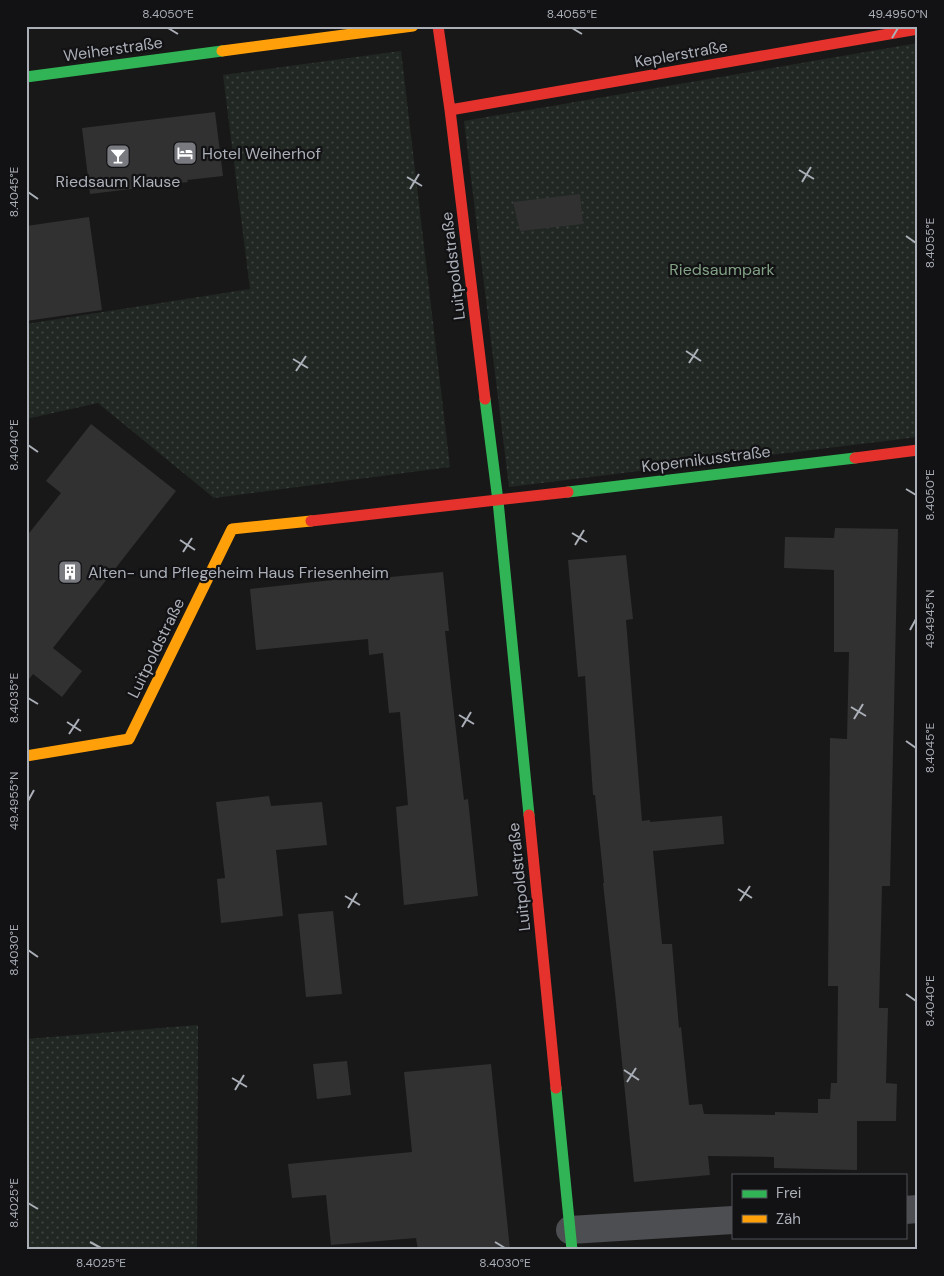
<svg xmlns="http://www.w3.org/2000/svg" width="944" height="1276" viewBox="0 0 944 1276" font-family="'DM Sans',sans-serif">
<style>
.green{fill:url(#green-dots)}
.building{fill:#313132}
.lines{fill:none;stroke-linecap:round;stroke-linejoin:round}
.street{stroke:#4d4e51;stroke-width:28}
.fast{stroke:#30b455;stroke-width:11}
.slow{stroke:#ff9f0a;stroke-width:11}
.jam{stroke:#e5322d;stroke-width:11}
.ticks{fill:none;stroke:#abafb8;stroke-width:2}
.labels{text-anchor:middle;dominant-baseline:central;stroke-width:4.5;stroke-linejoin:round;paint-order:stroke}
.street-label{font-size:16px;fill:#abafb8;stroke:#121214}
.poi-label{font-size:16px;fill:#abafb8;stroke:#121214;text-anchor:start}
.park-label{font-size:16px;fill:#83a185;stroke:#121214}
.neatline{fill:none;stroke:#abafb8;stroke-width:2}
.ticks-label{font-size:12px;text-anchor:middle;fill:#abafb8}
</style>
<defs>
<pattern id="green-dots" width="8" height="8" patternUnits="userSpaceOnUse" patternTransform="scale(1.25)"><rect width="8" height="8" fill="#212722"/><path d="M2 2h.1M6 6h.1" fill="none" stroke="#3f4440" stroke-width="1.8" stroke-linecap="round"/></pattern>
</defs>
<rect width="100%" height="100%" fill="#181818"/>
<path class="green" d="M 918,43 L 918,437 L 509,487 L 464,121 Z
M 401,51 L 450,467 L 214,498 L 98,403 L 26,419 L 26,324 L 250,289 L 223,75 Z
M 198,1025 L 197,1250 L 26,1250 L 26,1039 Z"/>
<path class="building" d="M 215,112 L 223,176 L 187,180 L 188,182 L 90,194 L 82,128 Z
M 580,194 L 583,224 L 520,231 L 513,202 Z
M 89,217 L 102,310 L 26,321 L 26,226 Z
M 91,424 L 176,491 L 53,648 L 82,671 L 62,697 L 33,674 L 26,683 L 26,537 L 61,493 L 46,481 Z
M 835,528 L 898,529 L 890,886 L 882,886 L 879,1008 L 888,1008 L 886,1083 L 897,1084 L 896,1121 L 857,1121 L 857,1170 L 774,1168 L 774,1157 L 708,1156 L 710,1175 L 634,1182 L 617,1012 L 603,883 L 604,883 L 595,795 L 593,795 L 585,676 L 578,677 L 568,560 L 626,555 L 633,619 L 626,620 L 642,821 L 650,820 L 650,822 L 722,816 L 724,844 L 653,851 L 662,944 L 672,944 L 679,1028 L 681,1027 L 689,1105 L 702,1104 L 704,1114 L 775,1115 L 775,1112 L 818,1113 L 818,1099 L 830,1099 L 831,1083 L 837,1083 L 838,986 L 828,986 L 830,738 L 847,739 L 849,652 L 834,652 L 834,570 L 784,568 L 785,537 L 834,538 Z
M 443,572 L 449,631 L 445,631 L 455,722 L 464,800 L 468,799 L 478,896 L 404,905 L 396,807 L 408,805 L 400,712 L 389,713 L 383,653 L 369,655 L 368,639 L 256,650 L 250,589 L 379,575 L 380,578 Z
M 269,796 L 271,806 L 322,802 L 327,845 L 276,850 L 283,916 L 221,923 L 217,879 L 225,878 L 216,802 Z
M 333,911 L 342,994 L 306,997 L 298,914 Z
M 347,1061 L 351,1095 L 317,1099 L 313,1064 Z
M 491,1064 L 510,1250 L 418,1250 L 416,1238 L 331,1245 L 326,1195 L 292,1198 L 288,1164 L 412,1152 L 404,1072 Z"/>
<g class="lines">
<path class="street" d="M 905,1210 L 918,1209
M 570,1230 L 733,1220"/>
<path class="fast" d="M 26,77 L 222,51
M 485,399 L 498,501 L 529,815
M 568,492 L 855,458
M 556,1088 L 572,1250"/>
<path class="slow" d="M 222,51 L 413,26
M 26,756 L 129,739 L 232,529 L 311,521"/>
<path class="jam" d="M 438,26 L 450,110 L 485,399
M 450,110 L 918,29
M 855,458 L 918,450
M 311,521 L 568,492
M 529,815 L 556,1088"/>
</g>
<path class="ticks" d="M 168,28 L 178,34M 572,28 L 582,34M 892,38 L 898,28M 799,170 L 814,179M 407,177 L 422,186M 802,182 L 811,167M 410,189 L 419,174M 28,192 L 38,199M 906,236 L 916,243M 686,351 L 701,361M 293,359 L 308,368M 689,363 L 698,349M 296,371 L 306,356M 28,445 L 38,452M 906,489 L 916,495M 572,533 L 587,542M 180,540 L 195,550M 575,545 L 584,530M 183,552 L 192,538M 910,630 L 916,619M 28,698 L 38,704M 851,707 L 866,716M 459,715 L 474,724M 854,719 L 863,704M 67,722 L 81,731M 462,727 L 471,712M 69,734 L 79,719M 906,741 L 916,748M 28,801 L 34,790M 738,889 L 752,898M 345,896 L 360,905M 740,901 L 750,886M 348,908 L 357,893M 28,950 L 38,957M 906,994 L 916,1001M 624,1070 L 639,1080M 232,1078 L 247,1087M 627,1082 L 636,1068M 235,1090 L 244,1075M 28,1203 L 38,1209M 90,1242 L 101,1248M 495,1242 L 505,1248"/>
<defs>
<g id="hotel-square" transform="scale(1.25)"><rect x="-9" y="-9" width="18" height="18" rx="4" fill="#787a80" stroke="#121214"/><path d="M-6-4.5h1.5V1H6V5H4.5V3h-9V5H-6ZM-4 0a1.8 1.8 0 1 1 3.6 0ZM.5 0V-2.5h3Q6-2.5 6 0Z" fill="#fff"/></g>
<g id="bar-square" transform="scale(1.25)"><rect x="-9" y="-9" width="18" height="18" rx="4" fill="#787a80" stroke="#121214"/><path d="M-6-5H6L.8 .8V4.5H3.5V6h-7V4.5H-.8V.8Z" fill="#fff"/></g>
<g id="building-square" transform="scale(1.25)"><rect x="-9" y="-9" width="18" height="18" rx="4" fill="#787a80" stroke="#121214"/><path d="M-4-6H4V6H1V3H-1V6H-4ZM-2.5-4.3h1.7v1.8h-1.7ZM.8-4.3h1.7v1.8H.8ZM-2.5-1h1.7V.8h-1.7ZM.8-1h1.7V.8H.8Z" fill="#fff"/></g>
</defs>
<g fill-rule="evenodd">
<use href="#hotel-square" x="185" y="153"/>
<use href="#bar-square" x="118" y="156"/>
<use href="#building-square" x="70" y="572"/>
</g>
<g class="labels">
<g class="street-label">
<text transform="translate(113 49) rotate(-8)">Weiherstraße</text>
<text transform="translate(681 54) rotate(-10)">Keplerstraße</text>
<text transform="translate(453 266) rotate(-97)">Luitpoldstraße</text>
<text transform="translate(706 459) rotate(-7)">Kopernikusstraße</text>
<text transform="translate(156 648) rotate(-64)">Luitpoldstraße</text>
<text transform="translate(519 877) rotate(-96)">Luitpoldstraße</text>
</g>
<g class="poi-label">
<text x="202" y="153">Hotel Weiherhof</text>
<text x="118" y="181" text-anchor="middle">Riedsaum Klause</text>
<text x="88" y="572">Alten- und Pflegeheim Haus Friesenheim</text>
</g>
<g class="park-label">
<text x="722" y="269">Riedsaumpark</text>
</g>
</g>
<rect width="944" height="1276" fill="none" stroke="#121214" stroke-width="55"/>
<rect x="732" y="1174" width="175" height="65" fill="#121214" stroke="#4f5156"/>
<rect x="742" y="1190" width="25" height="8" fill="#30b455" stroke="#4f5156"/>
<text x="776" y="1198" font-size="15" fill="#abafb8">Frei</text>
<rect x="742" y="1215" width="25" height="8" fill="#ff9f0a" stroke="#4f5156"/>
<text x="776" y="1224" font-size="15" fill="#abafb8">Zäh</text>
<rect x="28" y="28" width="888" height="1220" class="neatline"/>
<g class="ticks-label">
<text x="168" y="18">8.4050°E</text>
<text x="572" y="18">8.4055°E</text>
<text x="898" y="18">49.4950°N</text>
<text transform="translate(14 192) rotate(-90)" y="4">8.4045°E</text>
<text transform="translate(930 243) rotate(-90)" y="4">8.4055°E</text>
<text transform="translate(14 445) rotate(-90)" y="4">8.4040°E</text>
<text transform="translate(930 495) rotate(-90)" y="4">8.4050°E</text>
<text transform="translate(930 619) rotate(-90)" y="4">49.4945°N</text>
<text transform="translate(14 698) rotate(-90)" y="4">8.4035°E</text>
<text transform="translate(930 748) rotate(-90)" y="4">8.4045°E</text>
<text transform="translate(14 801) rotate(-90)" y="4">49.4955°N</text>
<text transform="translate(14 950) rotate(-90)" y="4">8.4030°E</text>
<text transform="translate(930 1001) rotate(-90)" y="4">8.4040°E</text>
<text transform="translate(14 1203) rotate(-90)" y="4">8.4025°E</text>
<text x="101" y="1267">8.4025°E</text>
<text x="505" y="1267">8.4030°E</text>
</g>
</svg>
